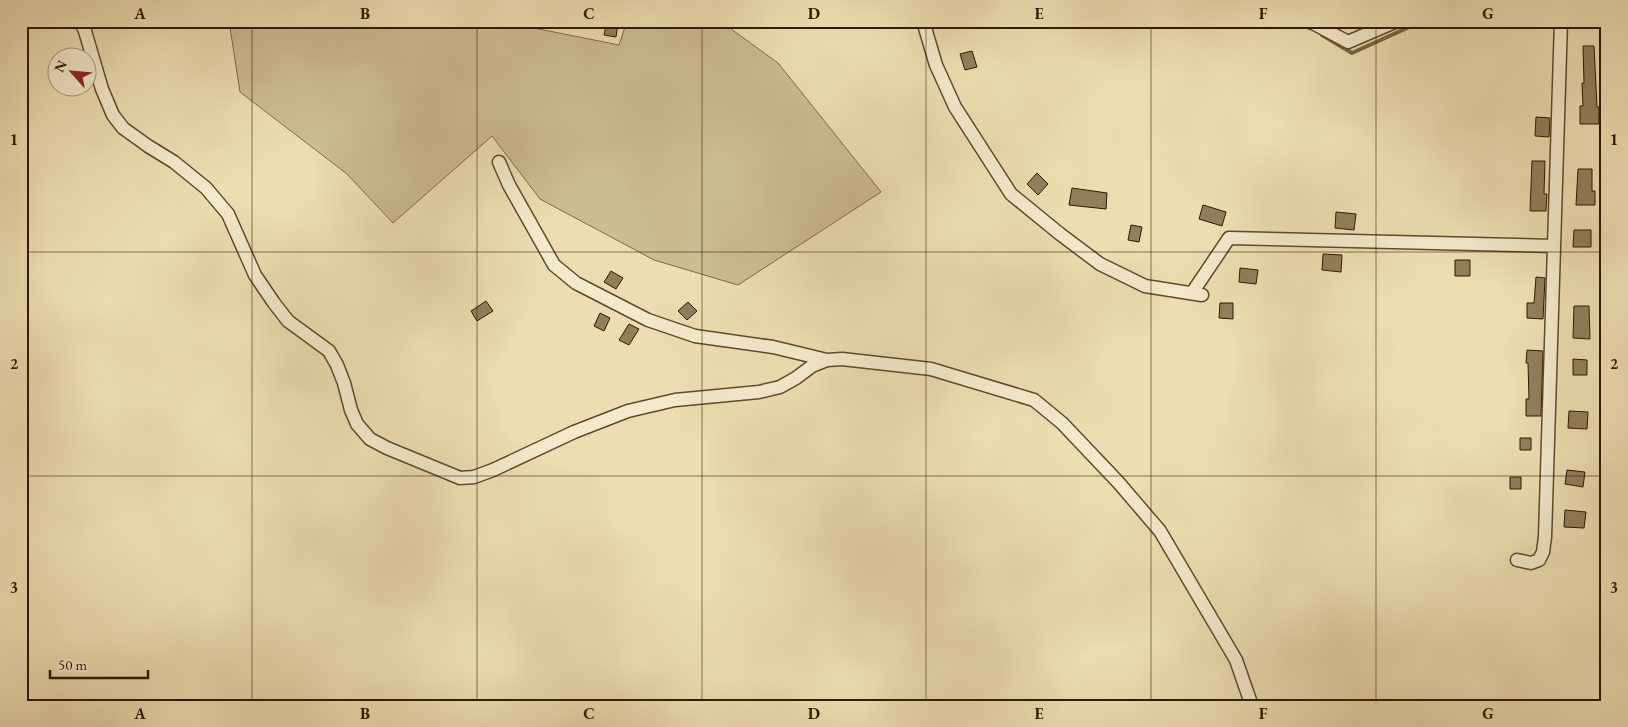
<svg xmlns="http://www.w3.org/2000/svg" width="1628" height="727" viewBox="0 0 1628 727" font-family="'EB Garamond',serif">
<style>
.green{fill:#ccbc92;stroke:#7d6a49}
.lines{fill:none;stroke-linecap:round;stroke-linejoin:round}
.stream{stroke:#796746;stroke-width:4}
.building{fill:#917f5c;stroke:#2e1800}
.minor-casing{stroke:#5e4a2c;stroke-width:15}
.minor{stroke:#f3eacc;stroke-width:12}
.grid{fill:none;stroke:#2e1800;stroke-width:1;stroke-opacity:0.55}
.neatline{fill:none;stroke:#2e1800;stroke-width:2}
.grid-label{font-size:16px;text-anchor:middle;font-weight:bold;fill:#2e1800}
</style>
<rect width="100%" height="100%" fill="#ecdeb0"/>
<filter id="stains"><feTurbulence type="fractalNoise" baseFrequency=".004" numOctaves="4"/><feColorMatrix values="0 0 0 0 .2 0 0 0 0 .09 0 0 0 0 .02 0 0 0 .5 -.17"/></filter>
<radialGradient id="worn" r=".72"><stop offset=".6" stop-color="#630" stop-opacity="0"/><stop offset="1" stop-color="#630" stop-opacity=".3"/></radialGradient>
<path class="green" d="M 229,21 L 526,21 L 529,27 L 619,45 L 627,21 L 720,21 L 778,63 L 881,192 L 738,285 L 654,260 L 540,199 L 492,136 L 393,223 L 347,174 L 240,92 Z"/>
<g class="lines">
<path class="stream" d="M 1295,21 L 1309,28
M 1322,35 L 1352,53 L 1418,23 L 1430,21"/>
</g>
<path class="building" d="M 607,21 L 618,23 L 616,37 L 604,35 Z
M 1583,46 L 1594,46 L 1597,107 L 1599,107 L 1599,124 L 1580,124 L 1580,106 L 1583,106 L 1582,83 L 1584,83 Z
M 972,51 L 977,67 L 965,70 L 960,54 Z
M 1536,117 L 1550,118 L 1549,137 L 1535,136 Z
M 1532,161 L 1545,161 L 1544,194 L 1547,194 L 1546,211 L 1530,211 Z
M 1578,169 L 1592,169 L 1592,191 L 1595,191 L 1595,205 L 1576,205 Z
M 1037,173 L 1048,184 L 1038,195 L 1027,184 Z
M 1072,188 L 1107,193 L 1106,209 L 1069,205 Z
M 1203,205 L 1226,212 L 1222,226 L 1199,219 Z
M 1336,212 L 1356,214 L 1354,230 L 1335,228 Z
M 1131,225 L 1142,227 L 1139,242 L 1128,240 Z
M 1574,230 L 1591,230 L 1591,247 L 1573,247 Z
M 1323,254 L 1342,255 L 1341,272 L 1322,270 Z
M 1455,260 L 1470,260 L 1470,276 L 1455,276 Z
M 1240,268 L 1258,270 L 1256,284 L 1239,282 Z
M 611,271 L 623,278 L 616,289 L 604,282 Z
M 1536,277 L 1545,278 L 1543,319 L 1527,318 L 1527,303 L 1534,303 Z
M 486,301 L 493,311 L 477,321 L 471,311 Z
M 688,302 L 697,311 L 687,320 L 678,311 Z
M 1220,303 L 1233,303 L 1233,319 L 1219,318 Z
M 1574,306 L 1589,306 L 1590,339 L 1573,338 Z
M 600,313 L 610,318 L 604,331 L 594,326 Z
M 629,324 L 639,329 L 629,345 L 619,340 Z
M 1527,350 L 1543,351 L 1541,416 L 1526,416 L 1526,399 L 1529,399 L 1528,363 L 1526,363 Z
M 1573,359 L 1587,360 L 1587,375 L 1573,375 Z
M 1569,411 L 1588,412 L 1587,429 L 1568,428 Z
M 1520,438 L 1531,438 L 1531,450 L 1520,450 Z
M 1567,470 L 1585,472 L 1583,487 L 1565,484 Z
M 1510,477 L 1521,477 L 1521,489 L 1510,489 Z
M 1565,510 L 1586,512 L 1584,528 L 1564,527 Z"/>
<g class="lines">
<g class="minor-casing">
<path id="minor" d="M 80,21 L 85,31 L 102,89 L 113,115 L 123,128 L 148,146 L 174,162 L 206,188 L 228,214 L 255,275 L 274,303 L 288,321 L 329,351 L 337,365 L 344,383 L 351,410 L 357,424 L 370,439 L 387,448 L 460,478 L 474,477 L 493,470 L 574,432 L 628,411 L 675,400 L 759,392 L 780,387 L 796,378 L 812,366 L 827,360 L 842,359 L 931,369 L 1034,400 L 1062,423 L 1118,482 L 1160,531 L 1236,660 L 1252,706
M 923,21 L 936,65 L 955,107 L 1011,194 L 1060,234 L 1100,264 L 1145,286 L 1202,295
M 1309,21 L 1348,42 L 1397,21
M 499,162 L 509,185 L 554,265 L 576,283 L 648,320 L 695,336 L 773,347 L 827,360
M 1192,293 L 1229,238 L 1554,246
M 1517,560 L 1531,563 L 1539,560 L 1543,552 L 1545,537 L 1561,21"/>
</g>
<use href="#minor" class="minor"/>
</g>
<path class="grid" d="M 252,21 L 252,706M 477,21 L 477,706M 702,21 L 702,706M 926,21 L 926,706M 1151,21 L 1151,706M 1376,21 L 1376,706M 21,252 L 1607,252M 21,476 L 1607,476"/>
<rect width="1628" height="727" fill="none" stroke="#ecdeb0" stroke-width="55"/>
<g transform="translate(72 72) rotate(297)"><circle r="24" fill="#f3eacc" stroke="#a4967a"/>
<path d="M0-4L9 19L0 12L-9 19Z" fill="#8f2418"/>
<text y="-8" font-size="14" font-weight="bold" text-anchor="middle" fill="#2e1800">N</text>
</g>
<path d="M50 670v8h98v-8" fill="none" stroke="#2e1800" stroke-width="2.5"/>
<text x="58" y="670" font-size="15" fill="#2e1800" stroke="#f3eacc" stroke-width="4" paint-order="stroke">50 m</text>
<rect x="28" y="28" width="1572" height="672" class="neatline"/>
<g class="grid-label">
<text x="140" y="19">A</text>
<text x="365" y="19">B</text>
<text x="589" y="19">C</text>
<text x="814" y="19">D</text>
<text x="1039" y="19">E</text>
<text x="1263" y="19">F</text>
<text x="1488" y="19">G</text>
<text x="14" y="145">1</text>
<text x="1614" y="145">1</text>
<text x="14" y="369">2</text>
<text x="1614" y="369">2</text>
<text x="14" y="593">3</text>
<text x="1614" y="593">3</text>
<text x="140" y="719">A</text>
<text x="365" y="719">B</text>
<text x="589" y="719">C</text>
<text x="814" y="719">D</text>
<text x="1039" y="719">E</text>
<text x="1263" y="719">F</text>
<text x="1488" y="719">G</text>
</g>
<rect width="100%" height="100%" filter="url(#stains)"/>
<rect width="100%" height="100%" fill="url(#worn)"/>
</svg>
